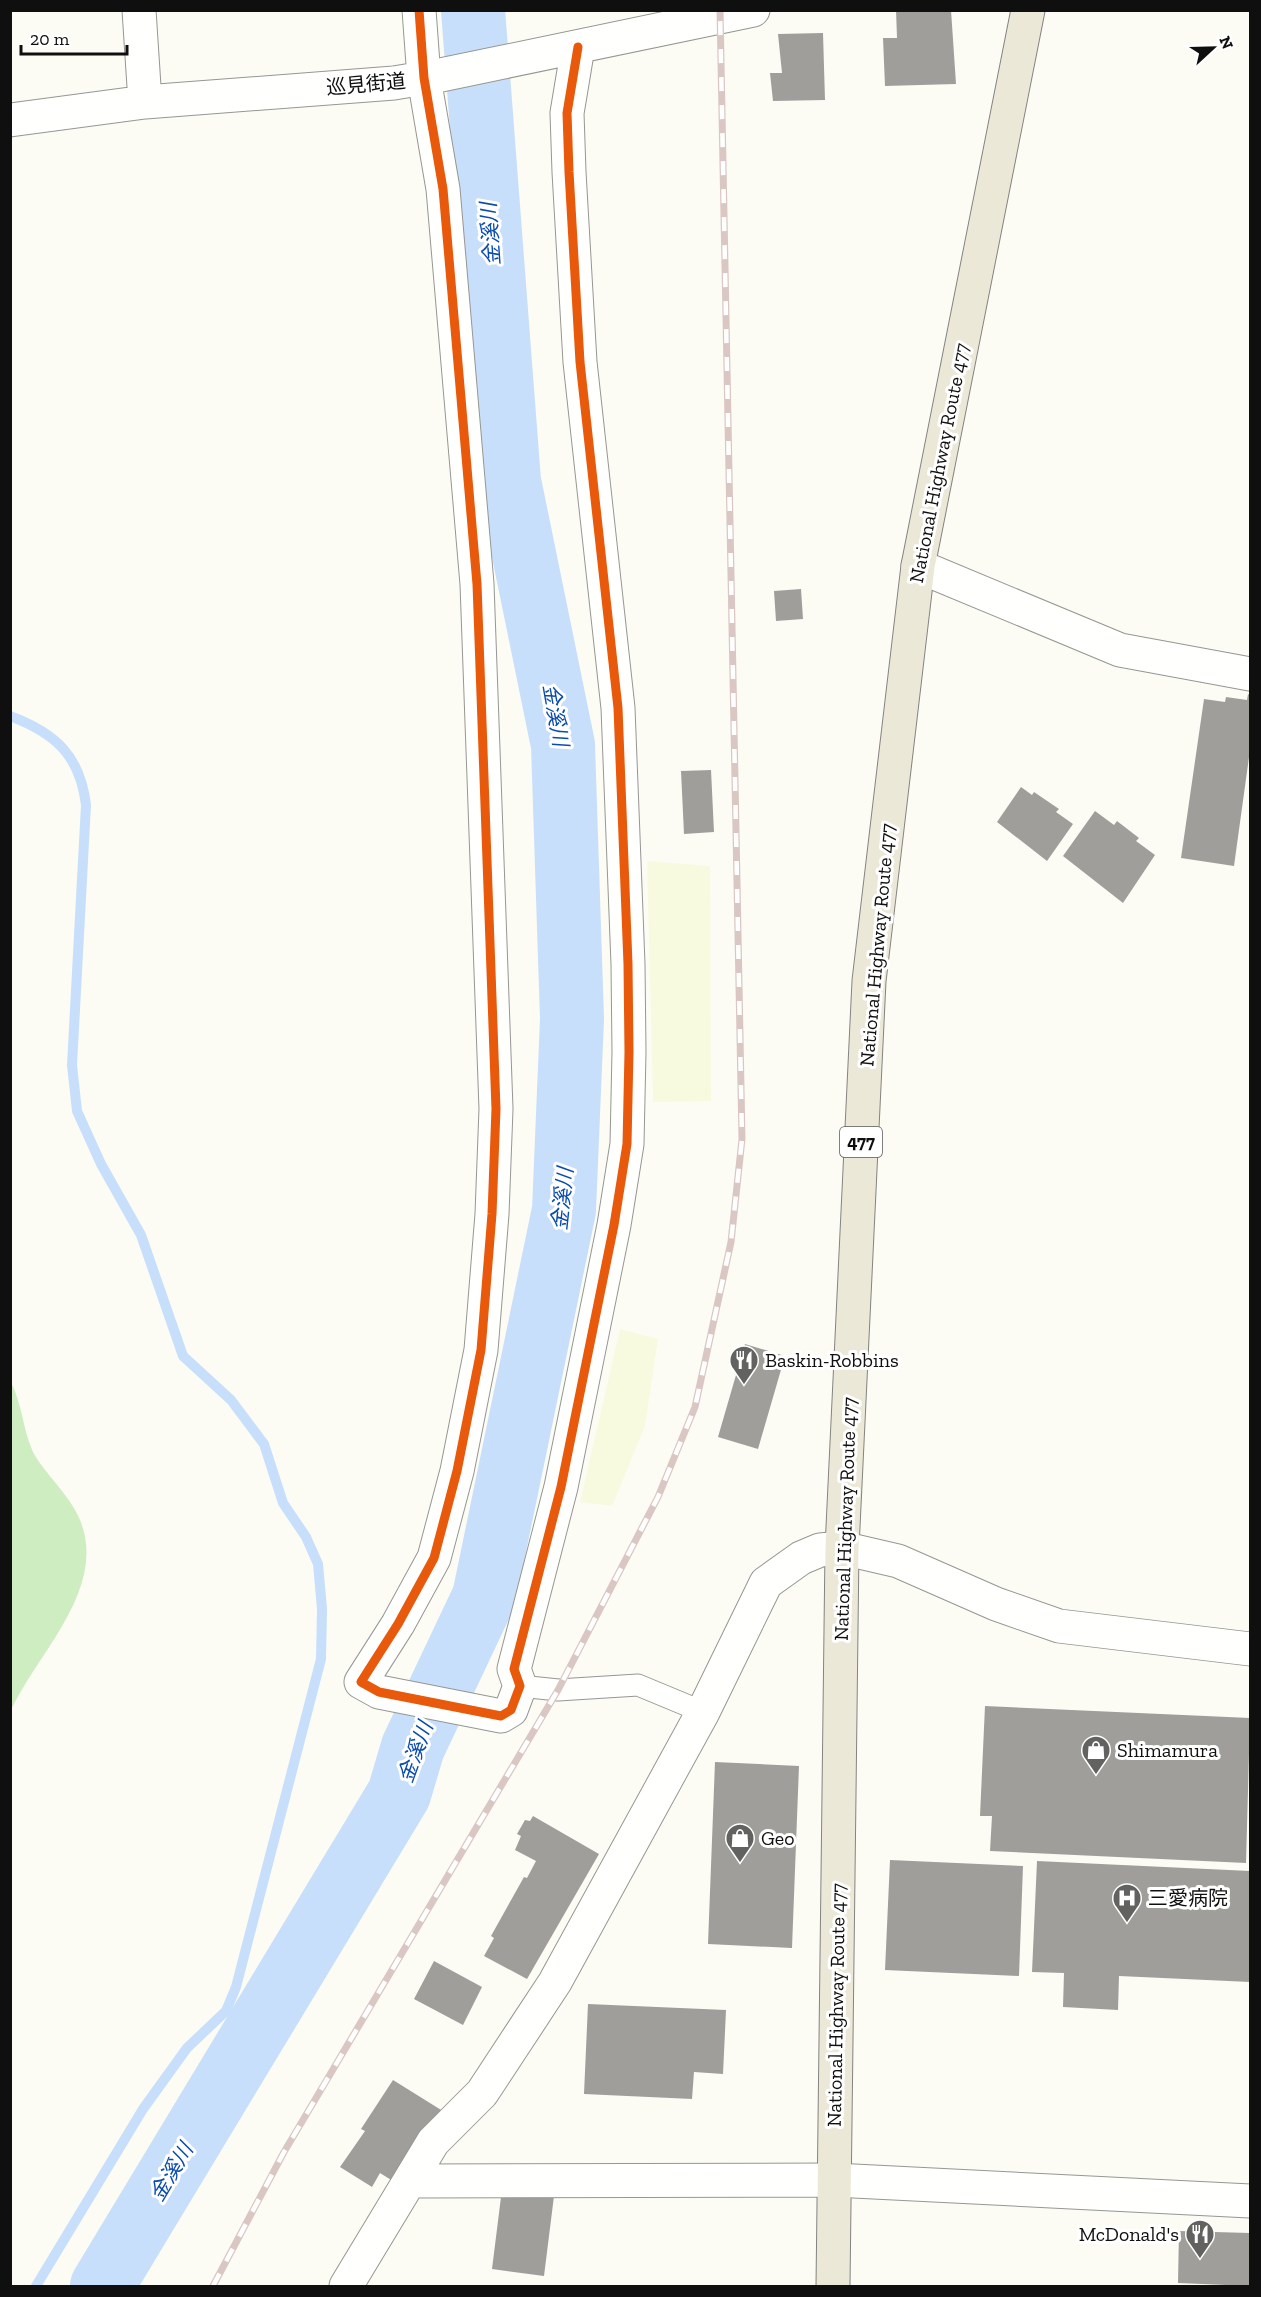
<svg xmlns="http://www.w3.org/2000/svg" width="1261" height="2297" viewBox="0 0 1261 2297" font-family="'Zilla Slab','Noto Sans JP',serif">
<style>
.farmland{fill:#f8fae0}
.forest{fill:#ceedc0}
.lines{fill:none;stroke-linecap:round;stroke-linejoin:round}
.stream{stroke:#c7dffa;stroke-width:10}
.river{stroke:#c7dffa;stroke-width:64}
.building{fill:#a09e9a}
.service-casing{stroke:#969693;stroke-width:23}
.minor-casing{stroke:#969693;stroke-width:35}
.trunk-casing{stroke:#838380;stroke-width:35}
.service{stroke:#fffffe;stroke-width:21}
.minor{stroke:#fffffe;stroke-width:33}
.trunk{stroke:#ece8d8;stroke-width:33}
.rail-casing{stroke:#dac7c4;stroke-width:7}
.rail{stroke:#fff;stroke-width:4.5;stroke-dasharray:14;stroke-linecap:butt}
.cycleway-casing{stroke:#fff;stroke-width:13}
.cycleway{stroke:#e8590c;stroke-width:9}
.labels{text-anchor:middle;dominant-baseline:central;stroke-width:6;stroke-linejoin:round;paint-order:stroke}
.shield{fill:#fff;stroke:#575757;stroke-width:1.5}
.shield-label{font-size:18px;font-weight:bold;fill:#0f0f0f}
.street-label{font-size:20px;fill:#0f0f0f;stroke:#fff}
.poi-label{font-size:20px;fill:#0f0f0f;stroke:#fff;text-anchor:start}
.water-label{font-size:21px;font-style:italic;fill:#0a4bb0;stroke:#fff}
</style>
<rect width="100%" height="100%" fill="#fcfcf5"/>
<path class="farmland" d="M 647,861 L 710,866 L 711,1101 L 653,1102 Z
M 620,1329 L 658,1339 L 645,1426 L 612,1506 L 580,1502 Z"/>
<path class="forest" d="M 11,1382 C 22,1404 23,1430 33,1452 C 44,1473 70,1495 80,1520 C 108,1588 38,1652 11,1710 Z"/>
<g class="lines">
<path class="stream" d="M 10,716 C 55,733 80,755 86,805 L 72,1065 L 77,1111 L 101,1164 L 141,1235 L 183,1356 L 231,1400 L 264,1444 L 283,1503 L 306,1537 L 318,1564 L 322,1609 L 321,1659 L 236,1987 L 226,2011 L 187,2048 L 143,2109 L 36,2286"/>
<path class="river" d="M 102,2286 L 399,1794 L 413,1747 L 484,1597 L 564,1210 L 572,1019 L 563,745 L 509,481 L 473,10"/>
</g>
<path class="building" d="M 896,10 L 951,10 L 956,84 L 885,86 L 883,38 L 897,38 Z
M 823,33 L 825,100 L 773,101 L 770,73 L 782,73 L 778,34 Z
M 801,589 L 803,619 L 776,621 L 774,591 Z
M 1248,694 L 1250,695 L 1250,750 L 1234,866 L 1181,858 L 1204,699 L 1225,702 L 1226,697 L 1247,700 Z
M 711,770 L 714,832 L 684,834 L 681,771 Z
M 1021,787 L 1032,795 L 1034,792 L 1059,809 L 1056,812 L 1073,824 L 1047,861 L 997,822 Z
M 1095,811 L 1114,825 L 1117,821 L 1139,838 L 1136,841 L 1155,855 L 1123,903 L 1063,856 Z
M 745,1344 L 785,1356 L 758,1449 L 718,1437 Z
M 985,1706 L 1250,1718 L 1246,1863 L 990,1851 L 992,1816 L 980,1816 Z
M 715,1762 L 799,1766 L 792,1948 L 708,1944 Z
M 533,1816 L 599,1854 L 527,1979 L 484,1956 L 494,1938 L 491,1936 L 524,1877 L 527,1878 L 536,1861 L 515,1850 L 521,1836 L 517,1834 L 525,1820 L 530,1821 Z
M 890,1860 L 1023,1866 L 1019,1976 L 885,1970 Z
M 1037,1861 L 1250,1871 L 1250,1982 L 1119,1976 L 1118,2010 L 1063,2007 L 1064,1973 L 1032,1972 Z
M 434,1961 L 482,1987 L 463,2025 L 414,1999 Z
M 588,2004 L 726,2010 L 723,2074 L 694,2072 L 692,2099 L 584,2094 Z
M 393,2080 L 446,2113 L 396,2183 L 380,2173 L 372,2187 L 340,2167 L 365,2131 L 361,2129 Z
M 502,2189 L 554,2196 L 544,2276 L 492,2269 Z
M 1179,2231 L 1250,2233 L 1250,2286 L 1178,2283 Z"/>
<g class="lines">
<g class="service-casing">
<path id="service" d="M 520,1686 L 558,1690 L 638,1685 L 703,1712"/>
</g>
<g class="minor-casing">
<path id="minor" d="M 139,10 L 145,102
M 419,10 L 424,78 L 443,189 L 477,584 L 496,1109 L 492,1214 L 481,1350 L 457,1471 L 434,1558 L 398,1624 L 361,1682 L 379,1692 L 501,1716 L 511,1710 L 520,1686 L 514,1669 L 561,1487 L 614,1225 L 627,1144 L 629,1052 L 628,964 L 618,708 L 580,362 L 569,172 L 567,113 L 578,47
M 10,120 L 145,102 L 394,83 L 436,76 L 753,10
M 918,566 L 1120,650 L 1250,674
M 412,2181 L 834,2180 L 1250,2201
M 346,2286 L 433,2142 L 482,2093 L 555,1982 L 703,1712 L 766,1583 L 801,1558 L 820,1550 L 842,1548 L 898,1561 L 996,1604 L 1059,1626 L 1250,1649"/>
</g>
<g class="trunk-casing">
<path id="trunk" d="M 833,2286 L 842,1548 L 869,981 L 918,566 L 1028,10"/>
</g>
<use href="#service" class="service"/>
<use href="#minor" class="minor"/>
<use href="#trunk" class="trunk"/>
<g class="rail-casing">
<path id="rail" d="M 213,2286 L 284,2152 L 558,1690 L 658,1497 L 695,1407 L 731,1242 L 742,1139 L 720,10"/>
</g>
<use href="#rail" class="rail"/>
<g class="cycleway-casing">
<path id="cycleway" d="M 419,10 L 424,78 L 443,189 L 477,584 L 496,1109 L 492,1214 L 481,1350 L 457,1471 L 434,1558 L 398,1624 L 361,1682 L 379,1692 L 501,1716 L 511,1710 L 520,1686 L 514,1669 L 561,1487 L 614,1225 L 627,1144 L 629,1052 L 628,964 L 618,708 L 580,362 L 569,172 L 567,113 L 578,47"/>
</g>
<use href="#cycleway" class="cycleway"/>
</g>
<defs>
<g id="restaurant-pin" transform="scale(1.5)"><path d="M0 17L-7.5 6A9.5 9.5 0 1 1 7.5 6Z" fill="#626260" stroke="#fff"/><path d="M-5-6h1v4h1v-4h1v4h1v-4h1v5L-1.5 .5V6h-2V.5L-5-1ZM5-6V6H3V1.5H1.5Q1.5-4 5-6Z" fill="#fff"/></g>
<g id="shop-pin" transform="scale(1.5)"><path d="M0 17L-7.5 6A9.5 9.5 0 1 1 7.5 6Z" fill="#626260" stroke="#fff"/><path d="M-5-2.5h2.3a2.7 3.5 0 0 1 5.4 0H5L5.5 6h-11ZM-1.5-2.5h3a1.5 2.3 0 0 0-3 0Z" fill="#fff"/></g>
<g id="hospital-pin" transform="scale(1.5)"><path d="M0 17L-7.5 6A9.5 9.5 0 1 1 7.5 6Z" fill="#626260" stroke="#fff"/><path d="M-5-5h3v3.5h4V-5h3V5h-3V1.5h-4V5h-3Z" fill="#fff"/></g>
</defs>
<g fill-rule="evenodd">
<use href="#restaurant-pin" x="744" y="1360"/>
<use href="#shop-pin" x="1096" y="1750"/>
<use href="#shop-pin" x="740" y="1838"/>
<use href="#hospital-pin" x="1127" y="1898"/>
<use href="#restaurant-pin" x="1200" y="2234"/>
</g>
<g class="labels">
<rect class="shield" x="840" y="1127" width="42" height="30" rx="4.5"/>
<g class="shield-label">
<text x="861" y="1142">477</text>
</g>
<g class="street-label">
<text transform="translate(366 84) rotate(-5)">巡見街道</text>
<text transform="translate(939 463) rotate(-79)">National Highway Route 477</text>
<text transform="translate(877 945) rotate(-85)">National Highway Route 477</text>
<text transform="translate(845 1519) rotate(-88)">National Highway Route 477</text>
<text transform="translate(836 2005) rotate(-89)">National Highway Route 477</text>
</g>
<g class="poi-label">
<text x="765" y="1360">Baskin-Robbins</text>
<text x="1117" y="1750">Shimamura</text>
<text x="761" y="1838">Geo</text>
<text x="1148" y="1898">三愛病院</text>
<text x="1179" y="2234" text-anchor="end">McDonald's</text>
</g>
<g class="water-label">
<text transform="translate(490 234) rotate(-94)">金溪川</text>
<text transform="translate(556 715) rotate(80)">金溪川</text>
<text transform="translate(562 1199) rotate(-84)">金溪川</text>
<text transform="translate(415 1752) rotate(-70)">金溪川</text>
<text transform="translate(171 2172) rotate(-59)">金溪川</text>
</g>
</g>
<rect width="1261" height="2297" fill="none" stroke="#0f0f0f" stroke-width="24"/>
<g transform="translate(1213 48) rotate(68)" stroke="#ffffff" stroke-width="4.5" paint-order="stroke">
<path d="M0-4.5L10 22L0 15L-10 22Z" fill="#0f0f0f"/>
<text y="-9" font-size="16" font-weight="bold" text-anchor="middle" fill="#0f0f0f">N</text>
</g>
<path d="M21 45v9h106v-9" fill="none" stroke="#0f0f0f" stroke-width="3"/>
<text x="30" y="45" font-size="18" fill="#0f0f0f" stroke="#ffffff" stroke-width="4.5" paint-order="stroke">20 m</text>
</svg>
